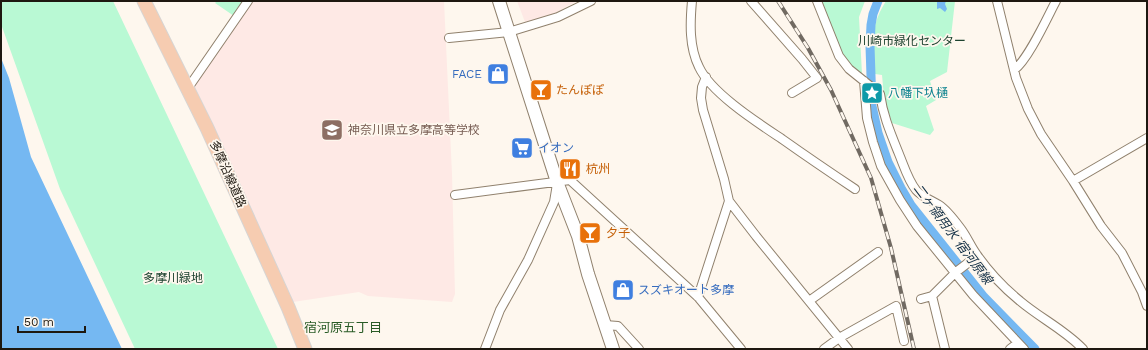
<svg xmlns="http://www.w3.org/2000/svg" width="1148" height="350" viewBox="0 0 1148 350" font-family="'Work Sans','Noto Sans JP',sans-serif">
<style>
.education{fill:#fee9e5}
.green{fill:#b9f9d4}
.water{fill:#75b8f2}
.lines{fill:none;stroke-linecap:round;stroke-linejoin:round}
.canal{stroke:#75b8f2;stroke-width:9}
.street-casing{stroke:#90816d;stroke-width:10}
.secondary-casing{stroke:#90816d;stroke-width:14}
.primary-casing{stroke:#d6d5d4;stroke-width:15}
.street{stroke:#fff;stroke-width:8}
.secondary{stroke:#fff;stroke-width:12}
.primary{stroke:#f6ccb1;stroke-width:13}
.rail-casing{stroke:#716a62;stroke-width:4}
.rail{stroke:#fef7ee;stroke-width:2.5;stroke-dasharray:8;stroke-linecap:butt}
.labels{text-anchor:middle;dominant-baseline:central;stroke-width:3.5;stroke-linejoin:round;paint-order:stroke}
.park-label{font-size:12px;fill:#1d422f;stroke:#fef7ee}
.shop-label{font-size:12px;fill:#366cbe;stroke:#fef7ee;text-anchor:start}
.food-label{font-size:12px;fill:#c56008;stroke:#fef7ee;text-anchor:start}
.culture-label{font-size:12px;fill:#0d838f;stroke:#fef7ee;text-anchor:start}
.education-label{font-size:12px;fill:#785e54;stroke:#fef7ee;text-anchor:start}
.street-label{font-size:12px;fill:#1e1810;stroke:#fef7ee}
.water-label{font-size:13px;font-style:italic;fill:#0f2c43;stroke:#fef7ee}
.neighbourhood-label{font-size:13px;fill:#295b26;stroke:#fef7ee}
</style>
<rect width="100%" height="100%" fill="#fef7ee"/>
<path class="education" d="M 252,1 L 444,1 L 452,174 L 455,294 L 452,302 L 368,296 L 359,292 L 293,302 L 194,86 Z
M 517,1 L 577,1 L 553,14 L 525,22 Z"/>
<path class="green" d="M 1,1 L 113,1 L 278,349 L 135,349 L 60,189 L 1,24 Z
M 217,1 L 243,1 L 243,2 L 234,16 L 215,3 Z
M 821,1 L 865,1 L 859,17 L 862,74 C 837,60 830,26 821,1 Z
M 886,1 L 955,1 L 947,72 L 930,81 L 936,100 L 926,106 L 934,130 L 930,135 L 892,123 L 884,97 L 882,75 L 875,74 C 873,44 869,28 886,1 Z"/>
<path class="water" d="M 937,1 L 946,1 L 945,4 L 947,9 L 945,12 L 940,8 L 937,9 Z
M 1,58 L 9,78 L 31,157 L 122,349 L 1,349 Z"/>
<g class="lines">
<path class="canal" d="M 878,1 L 873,14 L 871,25 L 870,46 L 872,106 L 878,133 L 888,162 L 901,188 L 911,205 L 984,297 L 1035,349"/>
<g class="street-casing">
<path id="street" d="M 692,1 C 690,23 689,47 699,67 C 711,93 758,123 782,139 C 806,156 831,173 855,189
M 751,1 L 802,59 L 817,78 L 792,93
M 817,1 L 839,56 L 849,69 L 880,94 C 883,116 891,134 899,154 C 904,166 908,180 916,190 C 922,197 931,200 939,205 C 947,210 955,221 961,229 C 967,237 971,247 977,255 C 989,272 1004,288 1020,301 C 1040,318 1065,330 1083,349
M 997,1 L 1016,78 L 1028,109 L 1041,134 L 1073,181 L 1101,226 L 1122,253 L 1142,292 L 1147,306
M 449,38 L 509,32 L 558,17 L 591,1
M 1014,70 C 1028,60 1047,18 1056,1
M 706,77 L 702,87 L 701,98 L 703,110 L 724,179 L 729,201 L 756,236 L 848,349
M 864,81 L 867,118 L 873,142 L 881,166 L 900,200 L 917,226 L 973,295 L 1024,349
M 188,88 L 248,1
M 1073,181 L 1147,138
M 455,195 L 570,180 L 698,297 L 741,349
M 932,296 L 945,349
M 698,297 L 729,201
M 921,299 L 932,296 L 956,272 L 977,256
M 809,301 L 878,252
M 605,325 L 618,326 L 639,349
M 485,349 L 500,310 L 528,260 L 554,202 L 557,184
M 824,349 L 839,338 L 896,306 L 904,341
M 1010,349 L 1018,343"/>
</g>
<g class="secondary-casing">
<path id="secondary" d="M 499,1 L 557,182 L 578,236 L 588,274 L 613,349"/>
</g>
<g class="primary-casing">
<path id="primary" d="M 144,1 L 207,128 L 288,307 L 305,349"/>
</g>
<use href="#street" class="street"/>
<use href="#secondary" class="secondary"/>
<use href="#primary" class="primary"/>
<g class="rail-casing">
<path id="rail" d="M 778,1 L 808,48 L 831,90 L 871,178 L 891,248 L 914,349"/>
</g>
<use href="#rail" class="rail"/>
</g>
<defs>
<g id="shop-square" transform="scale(1.15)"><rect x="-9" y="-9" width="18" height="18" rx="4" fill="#3f7fe0" stroke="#fef7ee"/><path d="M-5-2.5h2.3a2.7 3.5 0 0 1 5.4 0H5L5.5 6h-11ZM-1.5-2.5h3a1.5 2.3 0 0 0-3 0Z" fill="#fff"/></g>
<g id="bar-square" transform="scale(1.15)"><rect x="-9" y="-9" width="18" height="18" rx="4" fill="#e8710a" stroke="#fef7ee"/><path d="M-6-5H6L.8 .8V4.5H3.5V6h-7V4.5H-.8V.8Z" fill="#fff"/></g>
<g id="sight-square" transform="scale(1.15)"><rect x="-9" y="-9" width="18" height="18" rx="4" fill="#0f9aa8" stroke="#fef7ee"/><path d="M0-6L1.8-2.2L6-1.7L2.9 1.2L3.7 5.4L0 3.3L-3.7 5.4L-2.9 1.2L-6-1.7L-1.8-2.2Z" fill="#fff"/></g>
<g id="school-square" transform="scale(1.15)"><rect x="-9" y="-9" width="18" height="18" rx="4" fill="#8d6e63" stroke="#fef7ee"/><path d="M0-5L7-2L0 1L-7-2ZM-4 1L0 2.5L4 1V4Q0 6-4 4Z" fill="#fff"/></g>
<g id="supermarket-square" transform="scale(1.15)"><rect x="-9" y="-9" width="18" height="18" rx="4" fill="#3f7fe0" stroke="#fef7ee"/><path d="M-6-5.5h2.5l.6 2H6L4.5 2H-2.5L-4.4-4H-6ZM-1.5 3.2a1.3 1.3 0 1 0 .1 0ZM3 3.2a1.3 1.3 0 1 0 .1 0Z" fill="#fff"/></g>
<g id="restaurant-square" transform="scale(1.15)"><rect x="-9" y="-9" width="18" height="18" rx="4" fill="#e8710a" stroke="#fef7ee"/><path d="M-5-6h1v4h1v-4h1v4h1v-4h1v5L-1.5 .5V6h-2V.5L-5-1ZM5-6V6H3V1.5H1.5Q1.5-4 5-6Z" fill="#fff"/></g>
</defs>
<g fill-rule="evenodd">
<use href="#shop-square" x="498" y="74"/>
<use href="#bar-square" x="541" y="90"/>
<use href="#sight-square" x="872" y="93"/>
<use href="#school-square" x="332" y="130"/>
<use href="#supermarket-square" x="522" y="148"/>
<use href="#restaurant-square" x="570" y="169"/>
<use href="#bar-square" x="590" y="233"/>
<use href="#shop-square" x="623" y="290"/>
</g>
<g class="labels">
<g class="park-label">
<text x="912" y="41">川崎市緑化センター</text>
<text x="173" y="278">多摩川緑地</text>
</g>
<g class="shop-label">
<text x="482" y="74" text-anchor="end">FACE</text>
<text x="538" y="148">イオン</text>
<text x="638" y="290">スズキオート多摩</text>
</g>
<g class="food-label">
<text x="556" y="90">たんぽぽ</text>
<text x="586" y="169">杭州</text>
<text x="606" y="233">夕子</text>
</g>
<g class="culture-label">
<text x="888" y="93">八幡下圦樋</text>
</g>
<g class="education-label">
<text x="348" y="130">神奈川県立多摩高等学校</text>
</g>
<g class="street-label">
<text transform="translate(228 174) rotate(66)">多摩沿線道路</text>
</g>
<g class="water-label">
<text transform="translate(953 234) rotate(53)">二ヶ領用水 宿河原線</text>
</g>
<g class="neighbourhood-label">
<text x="343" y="327">宿河原五丁目</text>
</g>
</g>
<rect width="1148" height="350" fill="none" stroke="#1e1810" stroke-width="4"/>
<path d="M18 326v6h67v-6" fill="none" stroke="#1e1810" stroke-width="2"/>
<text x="24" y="326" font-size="12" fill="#1e1810" stroke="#fef7ee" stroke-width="3" paint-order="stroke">50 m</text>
</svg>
